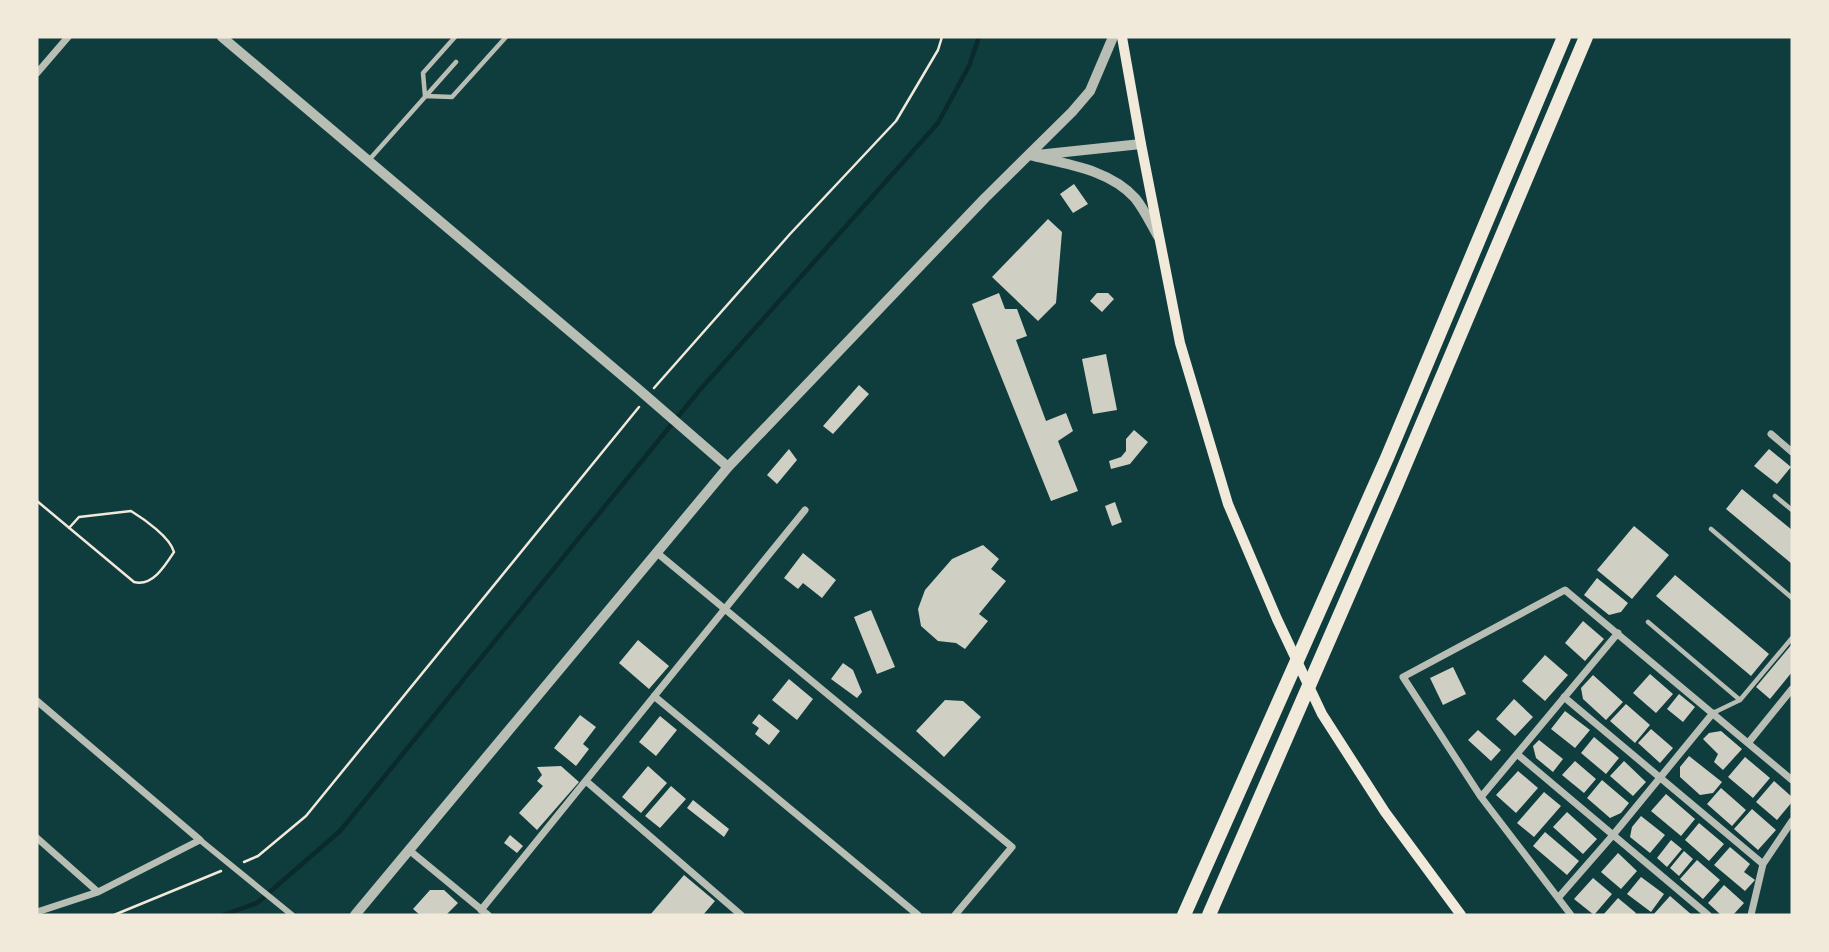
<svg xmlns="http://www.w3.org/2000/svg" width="1829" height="952" viewBox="0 0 1829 952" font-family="'Nunito Sans',sans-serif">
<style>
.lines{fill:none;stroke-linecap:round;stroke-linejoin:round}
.stream{stroke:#0a2a2b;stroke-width:4.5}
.building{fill:#cfcfc3}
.path{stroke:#f1e9da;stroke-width:2.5}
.service{stroke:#b8beb3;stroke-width:4.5}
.pedestrian{stroke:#b8beb3;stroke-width:6}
.minor{stroke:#b8beb3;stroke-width:7}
.tertiary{stroke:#b8beb3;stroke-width:10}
.secondary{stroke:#f1e9da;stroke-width:10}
.trunk{stroke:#f1e9da;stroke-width:14}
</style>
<rect width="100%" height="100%" fill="#0f3d3e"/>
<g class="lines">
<path class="stream" d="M 223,915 L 257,903 L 340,831 L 698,392 L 938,123 L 969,66 L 979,37"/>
</g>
<path class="building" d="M 1074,184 L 1088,204 L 1073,213 L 1060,194 Z
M 1048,219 L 1062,232 L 1056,303 L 1038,321 L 992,277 Z
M 999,293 L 1005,309 L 1017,309 L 1027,336 L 1016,340 L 1046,421 L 1066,413 L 1073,431 L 1058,441 L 1078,491 L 1051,501 L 972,304 Z
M 1097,293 L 1108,293 L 1114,299 L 1102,312 L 1090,301 Z
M 1106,354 L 1117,410 L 1093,414 L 1082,359 Z
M 859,385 L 869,394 L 833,434 L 823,426 Z
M 1134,430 L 1148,442 L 1130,464 L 1111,469 L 1109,461 L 1121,457 L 1126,451 L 1126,439 Z
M 789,449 L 797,460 L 777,484 L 767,475 Z
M 1769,449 L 1791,467 L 1777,484 L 1754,466 Z
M 1742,489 L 1792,530 L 1792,564 L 1726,509 Z
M 1115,502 L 1122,522 L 1112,526 L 1105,506 Z
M 1634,526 L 1669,555 L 1632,599 L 1597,570 Z
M 983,545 L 999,559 L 991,569 L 1006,581 L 979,614 L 988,621 L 965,649 L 956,643 L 938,641 L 921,626 L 918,609 L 925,590 L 952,559 Z
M 803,553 L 836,580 L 822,598 L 803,583 L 798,589 L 784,578 Z
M 1675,575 L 1769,654 L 1751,676 L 1656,596 Z
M 1597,578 L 1628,603 L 1621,612 L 1609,615 L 1584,595 Z
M 871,610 L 895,667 L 877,674 L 854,617 Z
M 1583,621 L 1604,639 L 1585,661 L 1565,643 Z
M 638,640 L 669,666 L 649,689 L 619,663 Z
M 1792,644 L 1792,672 L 1770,699 L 1756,687 Z
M 1545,655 L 1568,675 L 1545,701 L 1522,681 Z
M 843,663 L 853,670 L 862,692 L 857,698 L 831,679 Z
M 1453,667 L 1466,694 L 1443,705 L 1430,678 Z
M 1650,674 L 1673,694 L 1656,713 L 1633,693 Z
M 1593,675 L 1623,702 L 1606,720 L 1583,699 L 1581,688 Z
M 789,679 L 813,699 L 797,720 L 772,700 Z
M 1679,694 L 1695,707 L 1683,722 L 1667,709 Z
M 1514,699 L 1533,717 L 1515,736 L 1496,719 Z
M 945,700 L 963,701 L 981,717 L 944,757 L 916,731 Z
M 1626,704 L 1650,725 L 1635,743 L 1610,721 Z
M 1565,711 L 1590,730 L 1575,748 L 1551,729 Z
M 759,714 L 780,731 L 769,745 L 755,734 L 759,728 L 752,723 Z
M 580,715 L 596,727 L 583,744 L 589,749 L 576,766 L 554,748 Z
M 660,716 L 677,730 L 656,756 L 639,742 Z
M 1651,729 L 1673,748 L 1660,763 L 1638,743 Z
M 1478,730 L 1501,750 L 1491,761 L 1468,740 Z
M 1721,731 L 1742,749 L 1723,770 L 1714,762 L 1718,754 L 1703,739 L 1709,733 Z
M 1594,737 L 1619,758 L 1606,774 L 1581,753 Z
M 1539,740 L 1563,759 L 1553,772 L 1536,758 L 1533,746 Z
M 1689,756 L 1722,782 L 1713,793 L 1700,795 L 1680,777 L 1680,767 Z
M 1745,757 L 1770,778 L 1753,798 L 1728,777 Z
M 1575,761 L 1596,779 L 1584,793 L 1562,775 Z
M 1624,761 L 1646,782 L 1633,796 L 1610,776 Z
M 561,766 L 579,782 L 537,830 L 519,813 L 543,786 L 537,781 L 542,775 L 537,767 Z
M 648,766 L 667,783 L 641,813 L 622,797 Z
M 1518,771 L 1538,788 L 1516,813 L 1496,795 Z
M 1602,780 L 1629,803 L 1621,813 L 1610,818 L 1587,798 Z
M 1774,781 L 1792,797 L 1792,802 L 1777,820 L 1756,802 Z
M 671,786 L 686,799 L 660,828 L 645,816 Z
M 1721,788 L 1746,810 L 1732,826 L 1707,804 Z
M 1544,792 L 1561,806 L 1534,837 L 1517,823 Z
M 1666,794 L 1695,819 L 1681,836 L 1651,811 Z
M 693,800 L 729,829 L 724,837 L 687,808 Z
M 1752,809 L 1776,830 L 1758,850 L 1734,829 Z
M 1567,812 L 1597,839 L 1583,854 L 1553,827 Z
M 1641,816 L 1665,835 L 1650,853 L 1630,837 L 1632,827 Z
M 1699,823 L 1724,844 L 1709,861 L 1685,840 Z
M 1545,832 L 1579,861 L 1567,875 L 1533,846 Z
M 510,835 L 523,846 L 517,853 L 504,843 Z
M 1671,840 L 1682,849 L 1667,867 L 1657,858 Z
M 1730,847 L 1750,864 L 1744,872 L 1755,880 L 1745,891 L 1714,865 Z
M 1684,851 L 1693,859 L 1679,876 L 1670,868 Z
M 1618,853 L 1637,871 L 1621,889 L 1601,872 Z
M 1697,860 L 1720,880 L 1703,899 L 1680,879 Z
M 684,875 L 715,901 L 703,915 L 650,915 Z
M 1641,877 L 1664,894 L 1651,912 L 1627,894 Z
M 1593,878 L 1612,894 L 1594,915 L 1574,899 Z
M 1724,885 L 1744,903 L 1733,915 L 1721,915 L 1708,903 Z
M 430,890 L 444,890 L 458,903 L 446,915 L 420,915 L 413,909 Z
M 1670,896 L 1692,915 L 1653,915 Z
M 1618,898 L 1636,913 L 1634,915 L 1603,915 Z"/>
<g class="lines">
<path class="path" d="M 654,388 L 790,234 L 896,121 L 938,50 L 942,37
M 37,501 L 134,582 C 152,587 165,566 174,552 C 170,537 144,519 131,511 L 79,517 L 69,528
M 244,862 L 258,856 L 306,816 L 639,407
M 114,915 L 221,871"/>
<path class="service" d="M 455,37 L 423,73 L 425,96 L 452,97 L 506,37
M 369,160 L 456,62
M 1775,496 L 1792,510
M 1711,529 L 1792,598
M 1648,622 L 1740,700
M 1713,713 L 1740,700 L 1792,638"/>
<path class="pedestrian" d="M 200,840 L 292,915"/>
<path class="minor" d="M 37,73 L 68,37
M 1771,434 L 1792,452
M 656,552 L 1012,847 L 955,915
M 654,696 L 918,915
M 1564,697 L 1763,864
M 37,701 L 200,840 L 98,892 L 37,838
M 1749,742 L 1792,689
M 1517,754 L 1708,915
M 586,781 L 741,915
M 1481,797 L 1618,633
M 409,850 L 488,915
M 1558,898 L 1613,835 L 1713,713
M 481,910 L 805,510
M 37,912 L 98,892
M 1571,915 L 1481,797 L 1403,677 L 1565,590 L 1792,780
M 1751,915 L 1763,864 L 1792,821"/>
<path class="tertiary" d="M 222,37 L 637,388 L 728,467
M 1029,155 C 1065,164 1109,169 1135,198 C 1144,209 1151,224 1158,236
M 1037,155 L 1141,144
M 355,915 L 728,467 L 985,198 L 1072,112 L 1090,91 L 1113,37"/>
<path class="secondary" d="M 1122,37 L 1141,144 L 1180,343 L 1228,504 L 1277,619 L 1322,714 L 1385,812 L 1461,915"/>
<path class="trunk" d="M 1184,915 L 1387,458 L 1564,37
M 1209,915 L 1396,486 L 1586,37"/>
</g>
<rect width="1829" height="952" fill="none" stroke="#f1e9da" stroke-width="77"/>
</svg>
